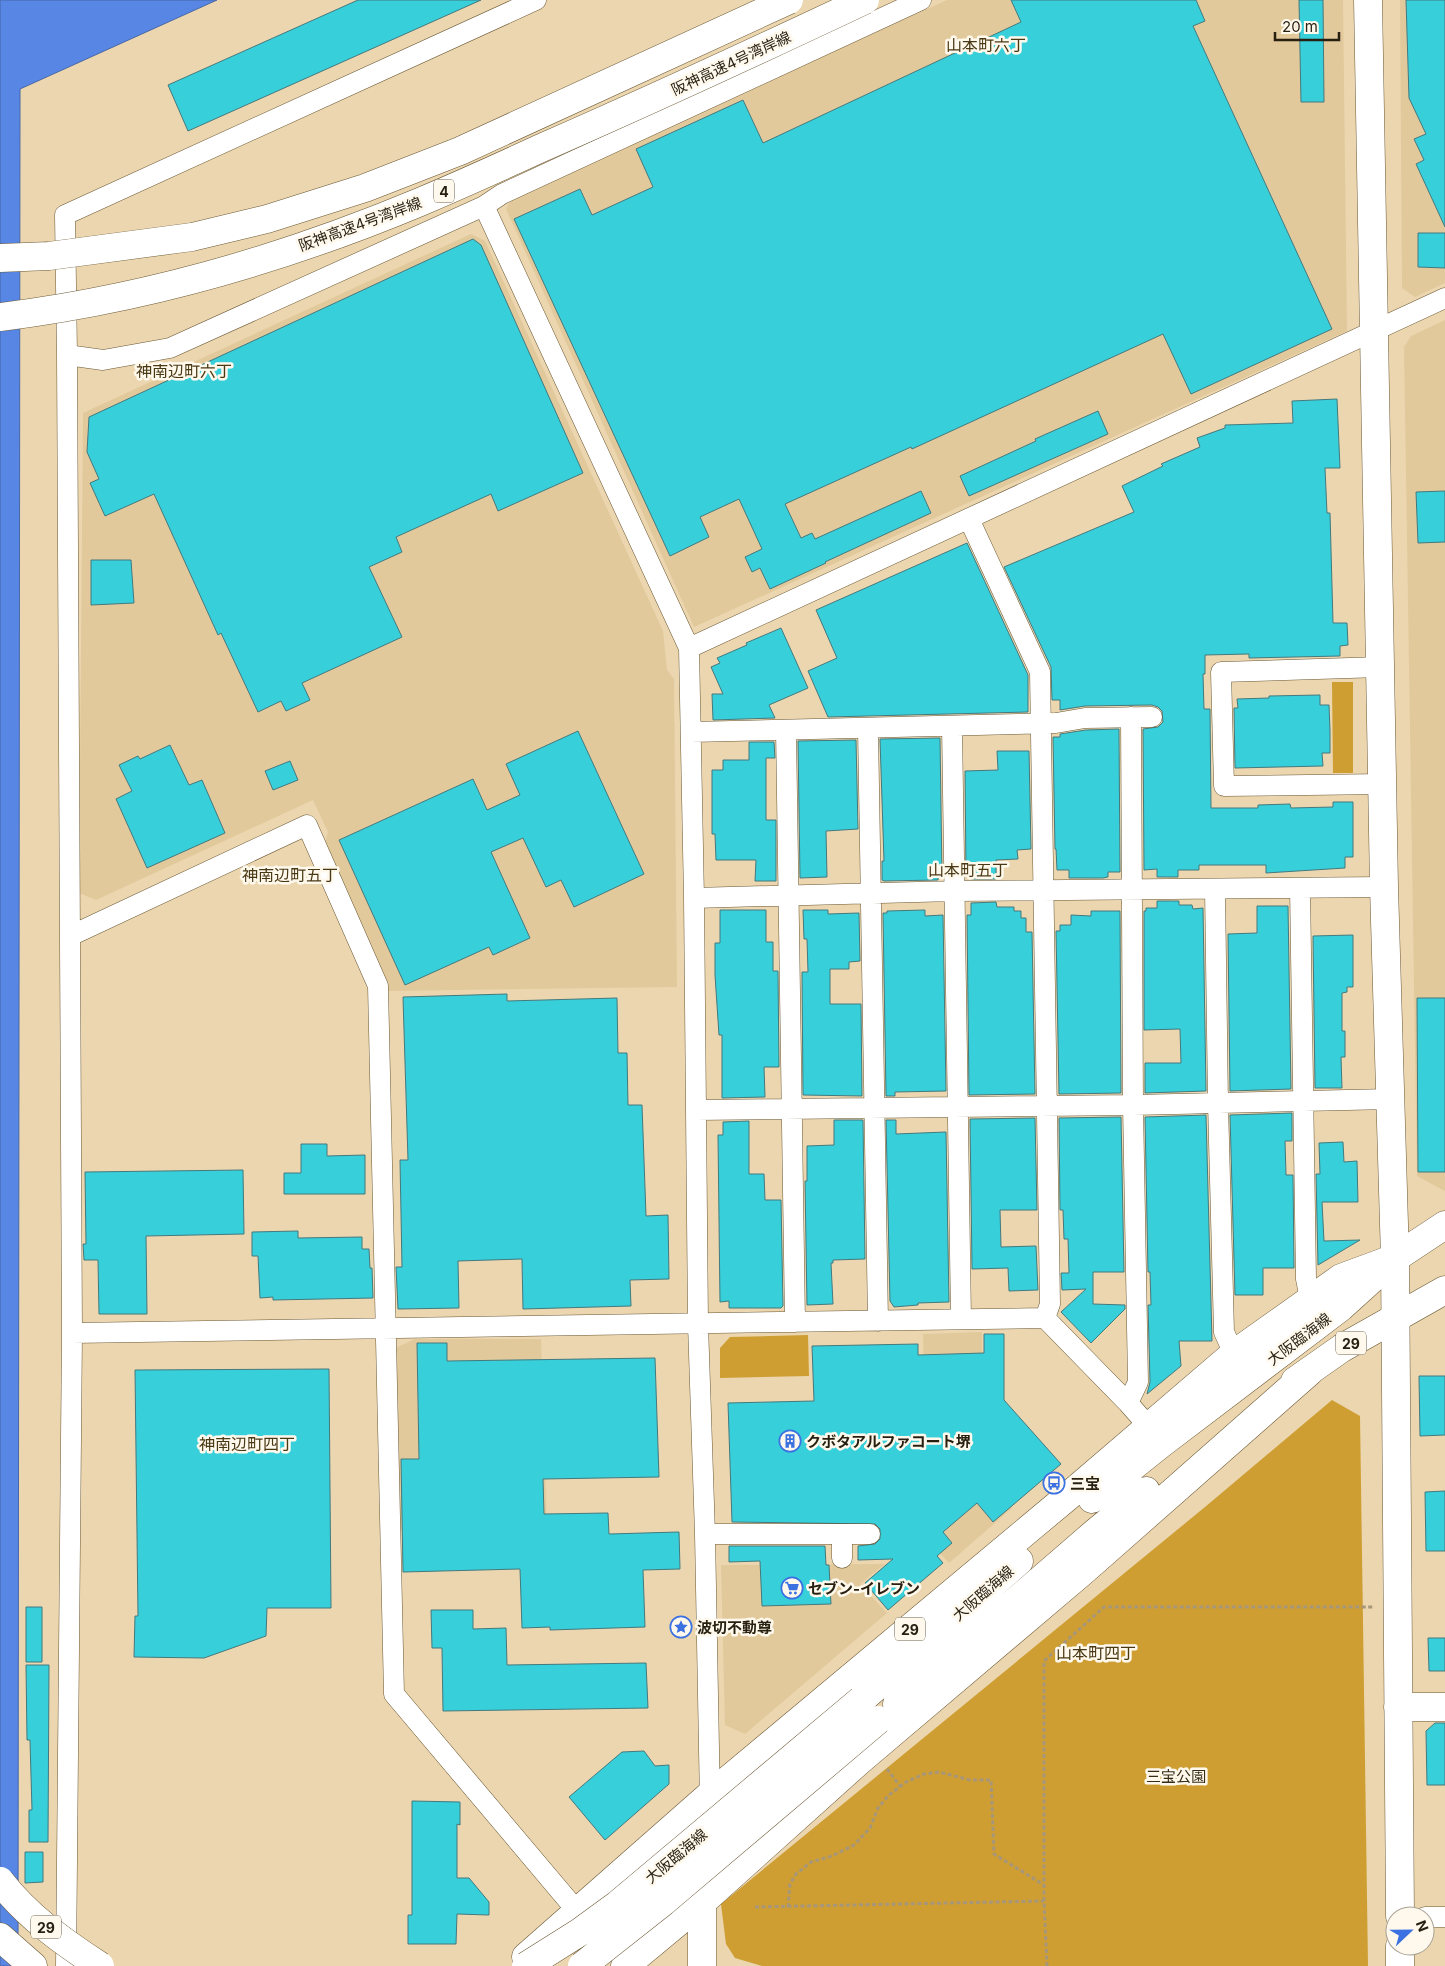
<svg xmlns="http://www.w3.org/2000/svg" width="1445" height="1966" viewBox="0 0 1445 1966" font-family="Inter,'Noto Sans JP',sans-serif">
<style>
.built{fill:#e2c99b}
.green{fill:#ce9e32}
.water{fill:#5786e5;stroke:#4967a5}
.building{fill:#37cfda;stroke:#44797e}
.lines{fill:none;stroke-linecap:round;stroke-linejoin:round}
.street-casing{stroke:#6a5834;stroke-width:21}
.secondary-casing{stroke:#6a5834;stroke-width:29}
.primary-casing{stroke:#6a5834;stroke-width:29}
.path{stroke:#a79778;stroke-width:3;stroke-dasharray:4 2.5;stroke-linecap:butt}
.street{stroke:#fff;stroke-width:20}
.secondary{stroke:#fff;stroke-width:28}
.primary{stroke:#fff;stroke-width:28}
.primary-bridge-casing{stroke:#6a5834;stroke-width:29;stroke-linecap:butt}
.highway-bridge-casing{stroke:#6a5834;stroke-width:29;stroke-linecap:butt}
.primary-bridge{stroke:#fff;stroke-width:28}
.highway-bridge{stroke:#fff;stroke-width:28}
.labels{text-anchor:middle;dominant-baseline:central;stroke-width:5;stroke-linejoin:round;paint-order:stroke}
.shield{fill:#fff9ed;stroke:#686052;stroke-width:1}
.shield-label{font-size:14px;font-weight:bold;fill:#271f10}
.street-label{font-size:15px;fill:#271f10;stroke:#fff9ed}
.poi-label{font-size:15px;font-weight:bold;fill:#271f10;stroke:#fff9ed;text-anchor:start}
.park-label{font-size:15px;fill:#362c18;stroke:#fff9ed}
.neighbourhood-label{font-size:16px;fill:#493814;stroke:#fff9ed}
</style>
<rect width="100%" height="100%" fill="#ebd6af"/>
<path class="built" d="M 947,0 L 1343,0 L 1347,331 L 694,627 L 506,209 L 512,198 Z
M 1400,0 L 1445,0 L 1445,283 L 1415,297 L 1402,288 Z
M 471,234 L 485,241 L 663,631 L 667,670 L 674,679 L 677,987 L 388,991 L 388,983 L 324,846 L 328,832 L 313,800 L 96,900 L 79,893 L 83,413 Z
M 1445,320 L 1445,1191 L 1417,1176 L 1404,347 L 1411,336 Z
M 982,1332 L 983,1430 L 963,1448 L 1012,1508 L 949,1563 L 896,1506 L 926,1477 L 923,1334 Z
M 415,1339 L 541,1339 L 547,1530 L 396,1531 L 393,1349 Z
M 885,1564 L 860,1584 L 887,1613 L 745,1734 L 725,1725 L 721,1565 Z"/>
<path class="green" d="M 1332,682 L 1353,682 L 1353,773 L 1333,773 Z
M 808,1335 L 809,1376 L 720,1378 L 720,1348 L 730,1337 Z
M 1332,1400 L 1360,1416 L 1368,1966 L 762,1966 L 735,1958 L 726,1944 L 721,1904 L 1205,1507 Z"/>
<path class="water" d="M 0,0 L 217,0 L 20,89 L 18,1966 L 0,1966 Z"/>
<path class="building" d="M 358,0 L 481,0 L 188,131 L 168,85 Z
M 1011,0 L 1196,0 L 1205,21 L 1193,26 L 1332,329 L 1191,394 L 1163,334 L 912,449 L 911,447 L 785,504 L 801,538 L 812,533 L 815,539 L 921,491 L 931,513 L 825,562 L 826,563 L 770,589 L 760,568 L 752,572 L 745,557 L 762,549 L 739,499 L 700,517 L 709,537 L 670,556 L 514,219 L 580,189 L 592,215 L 653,187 L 636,149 L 743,100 L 763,143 L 1021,22 Z
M 1299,0 L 1323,0 L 1324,102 L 1301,102 Z
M 1406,0 L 1445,0 L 1445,227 L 1416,164 L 1424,160 L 1414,139 L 1426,134 L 1409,98 Z
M 1418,233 L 1445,233 L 1445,268 L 1418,267 Z
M 473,239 L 481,245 L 583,473 L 498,511 L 491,494 L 396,537 L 402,552 L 369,567 L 402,637 L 302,683 L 310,700 L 286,711 L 281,701 L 258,712 L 221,633 L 218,635 L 154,494 L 105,516 L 90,483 L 99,479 L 87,452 L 89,417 Z
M 1337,399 L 1340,468 L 1325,468 L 1327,513 L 1330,513 L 1333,623 L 1347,623 L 1348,645 L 1340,646 L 1340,656 L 1249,658 L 1249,654 L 1205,655 L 1205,674 L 1203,674 L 1204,709 L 1210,709 L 1211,808 L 1258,808 L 1258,805 L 1290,804 L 1291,808 L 1333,807 L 1333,802 L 1353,802 L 1353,857 L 1345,857 L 1345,868 L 1266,873 L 1266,865 L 1199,865 L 1199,870 L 1178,870 L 1178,877 L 1157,877 L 1157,869 L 1144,870 L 1143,729 L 1158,727 L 1163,722 L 1162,711 L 1158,707 L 1152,705 L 1085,706 L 1060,710 L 1060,700 L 1052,700 L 1051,667 L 1004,567 L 1134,512 L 1122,486 L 1163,466 L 1161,464 L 1200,447 L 1197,438 L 1225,428 L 1225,425 L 1293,423 L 1292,401 Z
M 1098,411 L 1108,434 L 969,496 L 960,476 L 1036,441 L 1035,439 Z
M 1445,491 L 1445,542 L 1418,543 L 1416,492 Z
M 967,543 L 1028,675 L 1028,712 L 828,717 L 808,671 L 837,658 L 816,610 Z
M 91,560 L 131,560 L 134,603 L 91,605 Z
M 781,628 L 808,688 L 769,705 L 775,718 L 713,720 L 712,694 L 723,694 L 711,667 L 720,663 L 717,658 L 747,645 L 746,643 Z
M 1320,695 L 1320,705 L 1329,705 L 1330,731 L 1330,753 L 1322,753 L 1323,766 L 1235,768 L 1234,708 L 1238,708 L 1237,699 L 1269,698 L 1269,696 Z
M 1119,729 L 1120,872 L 1108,872 L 1108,877 L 1103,878 L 1069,878 L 1069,870 L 1057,870 L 1056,849 L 1055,849 L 1053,737 L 1060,737 L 1060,734 L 1086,730 Z
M 578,731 L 644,874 L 574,907 L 561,880 L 546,887 L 523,838 L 491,852 L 530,938 L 493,955 L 489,947 L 405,985 L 339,840 L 473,779 L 487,810 L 520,795 L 506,764 Z
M 940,738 L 942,876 L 938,876 L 938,880 L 884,881 L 882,880 L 882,861 L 884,861 L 880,739 Z
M 856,740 L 858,829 L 826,831 L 827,877 L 800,878 L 798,741 Z
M 749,742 L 774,742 L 775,758 L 766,758 L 766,820 L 776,820 L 776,881 L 755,881 L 756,860 L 716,860 L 715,834 L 712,834 L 712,770 L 723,770 L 723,760 L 749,760 Z
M 170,745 L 189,785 L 202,780 L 225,833 L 147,868 L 116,799 L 132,791 L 119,765 L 138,756 L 140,759 Z
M 997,751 L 1029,751 L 1031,849 L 1017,850 L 1018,859 L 996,860 L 996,879 L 971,879 L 971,875 L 966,875 L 965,771 L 998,770 Z
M 290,761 L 298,780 L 273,790 L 265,771 Z
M 1157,901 L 1179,901 L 1179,905 L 1192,905 L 1193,909 L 1203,908 L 1206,1091 L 1145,1093 L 1145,1063 L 1181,1063 L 1180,1029 L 1144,1030 L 1144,911 L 1146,911 L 1146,908 L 1157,908 Z
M 996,902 L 997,907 L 1014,907 L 1014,911 L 1021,911 L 1021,918 L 1026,918 L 1026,932 L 1032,932 L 1035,1094 L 969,1095 L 967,915 L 971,915 L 971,903 Z
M 1257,906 L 1288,906 L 1291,1089 L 1230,1091 L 1228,934 L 1257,933 Z
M 720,910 L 766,910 L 766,942 L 773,942 L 773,971 L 778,971 L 779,1067 L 764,1067 L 765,1097 L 722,1098 L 722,1035 L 719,1035 L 715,975 L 715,943 L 720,943 Z
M 803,910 L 828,910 L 828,914 L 859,913 L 860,961 L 849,962 L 849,969 L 830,969 L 830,1004 L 861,1004 L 862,1096 L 803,1095 L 802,972 L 808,972 L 807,939 L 804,939 Z
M 925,910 L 925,916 L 943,915 L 946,1091 L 895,1092 L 895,1096 L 886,1096 L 883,913 L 887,913 L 887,911 Z
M 1091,911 L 1120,911 L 1121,1093 L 1059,1094 L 1056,931 L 1060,931 L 1060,925 L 1071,925 L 1071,915 L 1091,916 Z
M 1353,935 L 1353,987 L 1347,987 L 1347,992 L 1342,993 L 1342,1031 L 1345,1031 L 1345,1057 L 1341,1057 L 1342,1088 L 1315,1088 L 1313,936 Z
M 507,994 L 507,1001 L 617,998 L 618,1053 L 627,1053 L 628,1105 L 642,1105 L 646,1216 L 668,1215 L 669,1279 L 630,1280 L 631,1306 L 523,1309 L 522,1259 L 458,1261 L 459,1308 L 398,1309 L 396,1267 L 402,1267 L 400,1160 L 408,1160 L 403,997 Z
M 1417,998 L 1445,998 L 1445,1172 L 1418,1172 Z
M 1292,1113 L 1292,1141 L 1285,1141 L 1286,1175 L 1293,1175 L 1294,1268 L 1263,1268 L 1263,1295 L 1235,1295 L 1230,1115 Z
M 1206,1115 L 1212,1341 L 1179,1341 L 1181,1366 L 1147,1394 L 1150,1382 L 1148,1305 L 1151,1305 L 1150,1272 L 1148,1272 L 1145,1117 Z
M 1121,1117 L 1124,1272 L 1093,1272 L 1093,1304 L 1125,1305 L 1125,1309 L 1091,1343 L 1061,1312 L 1086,1289 L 1062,1290 L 1061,1273 L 1069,1273 L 1068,1239 L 1064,1239 L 1063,1210 L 1060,1210 L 1059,1118 Z
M 1035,1118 L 1037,1210 L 1000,1210 L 1001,1247 L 1036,1246 L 1038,1290 L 1009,1291 L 1008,1268 L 972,1269 L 970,1119 Z
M 834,1120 L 863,1120 L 865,1259 L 833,1260 L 833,1263 L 831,1263 L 833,1304 L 807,1305 L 805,1181 L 807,1181 L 807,1146 L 834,1145 Z
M 886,1120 L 896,1120 L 896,1134 L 946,1132 L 949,1302 L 918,1303 L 918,1305 L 894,1307 L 890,1301 Z
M 749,1121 L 749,1174 L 764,1174 L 765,1200 L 781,1200 L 783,1306 L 781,1308 L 729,1308 L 729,1301 L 720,1302 L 718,1135 L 723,1135 L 723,1122 Z
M 1343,1142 L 1344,1162 L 1357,1161 L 1358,1202 L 1322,1202 L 1324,1241 L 1360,1240 L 1318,1265 L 1316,1174 L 1320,1174 L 1319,1143 Z
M 301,1144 L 327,1144 L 327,1156 L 365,1155 L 365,1194 L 284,1194 L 284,1173 L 301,1173 Z
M 243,1170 L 244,1234 L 146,1236 L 147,1314 L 99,1314 L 98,1260 L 84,1260 L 83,1244 L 86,1244 L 85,1172 Z
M 298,1231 L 298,1238 L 362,1237 L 362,1249 L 369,1249 L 370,1268 L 372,1268 L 373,1298 L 273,1300 L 273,1297 L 260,1298 L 258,1256 L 252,1256 L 252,1232 Z
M 984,1334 L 1004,1334 L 1004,1400 L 1061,1464 L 993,1522 L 977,1503 L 943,1532 L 952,1543 L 937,1556 L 943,1563 L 888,1610 L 865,1583 L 893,1559 L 858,1560 L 858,1546 L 875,1544 L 880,1539 L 880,1529 L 875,1524 L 732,1522 L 728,1403 L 814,1401 L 812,1346 L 918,1344 L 918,1355 L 984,1353 Z
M 417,1343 L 447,1343 L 447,1361 L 655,1358 L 659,1477 L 543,1479 L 544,1514 L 608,1513 L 609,1534 L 679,1532 L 680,1569 L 643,1570 L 645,1627 L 550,1630 L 550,1627 L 522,1628 L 520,1569 L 403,1572 L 401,1459 L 419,1459 Z
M 329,1369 L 331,1608 L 267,1608 L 266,1636 L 204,1658 L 134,1657 L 135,1616 L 138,1616 L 135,1370 Z
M 1419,1376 L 1445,1376 L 1445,1435 L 1420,1436 Z
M 1445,1491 L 1445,1551 L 1426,1551 L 1425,1492 Z
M 729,1546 L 825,1546 L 826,1565 L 829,1565 L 831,1604 L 762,1606 L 760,1561 L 729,1562 Z
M 26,1607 L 42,1607 L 42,1662 L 26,1662 Z
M 431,1610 L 473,1610 L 473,1629 L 506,1628 L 507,1665 L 646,1663 L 648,1708 L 443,1711 L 442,1648 L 432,1648 Z
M 1428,1638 L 1445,1638 L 1445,1671 L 1429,1671 Z
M 26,1665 L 49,1665 L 48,1842 L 29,1842 L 29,1810 L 32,1810 L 30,1740 L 27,1740 Z
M 1435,1723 L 1445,1723 L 1445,1785 L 1427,1785 L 1426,1731 Z
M 644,1751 L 655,1766 L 669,1765 L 669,1784 L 605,1840 L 569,1797 L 622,1752 Z
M 412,1801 L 460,1802 L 460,1825 L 457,1824 L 457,1878 L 469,1878 L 489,1902 L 489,1915 L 457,1914 L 456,1944 L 408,1944 L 408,1915 L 412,1915 Z
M 25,1852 L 43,1852 L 43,1882 L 25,1883 Z"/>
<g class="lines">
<g class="street-casing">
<path id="street" d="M 484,206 L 689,648 L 694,898 L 698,1324 L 705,1534 L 710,1803
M 67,355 L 65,215 L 536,0
M 969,519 L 1040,672 L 1050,1304 L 1045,1318
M 689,648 L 1445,298
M 1381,667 L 1221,672 L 1224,786 L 1384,784
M 952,726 L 961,1319
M 868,728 L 878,1321
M 786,730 L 795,1322
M 691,732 L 1056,723 L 1085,718 L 1152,717
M 1300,888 L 1306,1279 L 1310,1299
M 1215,889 L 1218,1103 L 1224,1332 L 1234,1354
M 694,898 L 954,891 L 1384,887
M 70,936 L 307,825 L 378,986 L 394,1694 L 577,1911
M 696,1110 L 1133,1105 L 1391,1099
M 72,1333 L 1045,1318 L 1128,1403 L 1149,1427
M 1128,1403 L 1138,1382 L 1133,1105 L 1131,717
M 705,1534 L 870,1534
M 842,1534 L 842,1558
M 1425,1917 L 1445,1917
M 66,1966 L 72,1333 L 67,355 L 103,360 L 170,348 L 484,206 L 502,194 L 921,0"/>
</g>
<g class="secondary-casing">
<path id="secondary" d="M 1368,0 L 1384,887 L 1395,1258 L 1400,1916
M 1398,1707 L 1445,1707
M 702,1902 L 702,1966
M 1400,1946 L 1400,1966"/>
</g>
<g class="primary-casing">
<path id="primary" d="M 1295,1381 L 1342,1348 L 1445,1290
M 1092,1499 L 1162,1443 L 1341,1307 L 1395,1258 L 1445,1225
M 861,1700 L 1019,1561
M 897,1704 L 1097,1531 L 1146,1491
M 0,1937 L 33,1966
M 526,1957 L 710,1795 L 1066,1498 L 1234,1354 L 1341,1278 L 1395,1258
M 625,1966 L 702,1902 L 859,1761 L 1082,1572 L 1309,1372"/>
</g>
<path class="path" d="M 887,1769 L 900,1786
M 755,1907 L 1044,1901
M 788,1907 L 790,1884 L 796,1874 L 811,1862 L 832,1856 L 854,1845 L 870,1828 L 878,1808 L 889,1795 L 906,1782 L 924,1774 L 939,1772 L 970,1780 L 991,1780 L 994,1854 L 1044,1885
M 1047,1966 L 1044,1901 L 1044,1661 L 1104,1607 L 1373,1607"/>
<use href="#street" class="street"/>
<use href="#secondary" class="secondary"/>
<use href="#primary" class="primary"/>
<g class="primary-bridge-casing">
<path id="primary-bridge" d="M 0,1881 C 27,1916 63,1942 100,1966
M 526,1966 L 580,1932 L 617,1905 L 861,1700
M 582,1966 L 663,1902 L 878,1720"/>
</g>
<g class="highway-bridge-casing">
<path id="highway-bridge" d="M 0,258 L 49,256 L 192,237 L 267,219 L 365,188 L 460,151 L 789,0
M 0,317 C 145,299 286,258 420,202 C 460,185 500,167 539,149 C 649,101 757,51 865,0"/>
</g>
<use href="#primary-bridge" class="primary-bridge"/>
<use href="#highway-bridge" class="highway-bridge"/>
</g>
<defs>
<g id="building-ring" transform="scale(1.125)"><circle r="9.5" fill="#fff9ed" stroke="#3c71e1" stroke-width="1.5"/><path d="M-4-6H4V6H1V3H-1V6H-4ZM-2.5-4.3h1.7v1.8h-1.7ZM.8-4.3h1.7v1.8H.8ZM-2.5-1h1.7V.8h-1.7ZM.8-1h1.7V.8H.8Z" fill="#3c71e1"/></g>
<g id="bus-ring" transform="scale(1.125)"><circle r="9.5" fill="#fff9ed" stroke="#3c71e1" stroke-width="1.5"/><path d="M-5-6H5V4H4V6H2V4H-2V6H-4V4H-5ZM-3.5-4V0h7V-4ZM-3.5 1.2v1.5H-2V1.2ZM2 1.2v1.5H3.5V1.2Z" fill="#3c71e1"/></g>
<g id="supermarket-ring" transform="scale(1.125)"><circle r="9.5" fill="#fff9ed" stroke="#3c71e1" stroke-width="1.5"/><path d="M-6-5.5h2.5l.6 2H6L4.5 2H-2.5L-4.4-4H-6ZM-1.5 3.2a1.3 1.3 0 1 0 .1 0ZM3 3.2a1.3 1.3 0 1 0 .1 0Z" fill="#3c71e1"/></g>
<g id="sight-ring" transform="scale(1.125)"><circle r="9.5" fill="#fff9ed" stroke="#3c71e1" stroke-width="1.5"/><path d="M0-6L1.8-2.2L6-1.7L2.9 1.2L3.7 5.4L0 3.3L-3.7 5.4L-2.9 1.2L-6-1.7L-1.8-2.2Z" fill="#3c71e1"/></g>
</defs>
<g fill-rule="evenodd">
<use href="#building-ring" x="790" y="1441"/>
<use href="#bus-ring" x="1054" y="1483"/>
<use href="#supermarket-ring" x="792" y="1588"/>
<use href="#sight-ring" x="681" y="1627"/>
</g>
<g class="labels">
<g class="shield">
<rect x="434" y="179.5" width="20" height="23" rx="4"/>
<rect x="1336" y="1331.5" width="30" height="23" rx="4"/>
<rect x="895" y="1617.5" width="30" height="23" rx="4"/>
<rect x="31" y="1915.5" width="30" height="23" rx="4"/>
</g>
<g class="shield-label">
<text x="444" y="191">4</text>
<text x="1351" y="1343">29</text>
<text x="910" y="1629">29</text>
<text x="46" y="1927">29</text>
</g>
<g class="street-label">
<text transform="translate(731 63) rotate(-25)">阪神高速4号湾岸線</text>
<text transform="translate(360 224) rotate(-20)">阪神高速4号湾岸線</text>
<text transform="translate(1299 1339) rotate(-37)">大阪臨海線</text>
<text transform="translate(983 1593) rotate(-41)">大阪臨海線</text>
<text transform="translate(676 1856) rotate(-40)">大阪臨海線</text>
</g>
<g class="poi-label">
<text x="806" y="1441">クボタアルファコート堺</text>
<text x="1070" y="1483">三宝</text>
<text x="808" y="1588">セブン-イレブン</text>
<text x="697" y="1627">波切不動尊</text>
</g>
<g class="park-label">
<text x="1176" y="1776">三宝公園</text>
</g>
<g class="neighbourhood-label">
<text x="986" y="45">山本町六丁</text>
<text x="184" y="371">神南辺町六丁</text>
<text x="968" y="870">山本町五丁</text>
<text x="290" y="875">神南辺町五丁</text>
<text x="247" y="1444">神南辺町四丁</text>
<text x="1096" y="1653">山本町四丁</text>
</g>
</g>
<g transform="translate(1410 1931) rotate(68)"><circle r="24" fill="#fff9ed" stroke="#a9a295"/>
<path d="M0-4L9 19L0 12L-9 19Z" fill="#3c71e1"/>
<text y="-8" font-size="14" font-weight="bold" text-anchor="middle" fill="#271f10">N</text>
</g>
<path d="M1275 32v8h64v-8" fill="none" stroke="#271f10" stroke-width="2.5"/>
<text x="1282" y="32" font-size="15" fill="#271f10" stroke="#fff9ed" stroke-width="4" paint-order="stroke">20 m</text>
</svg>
